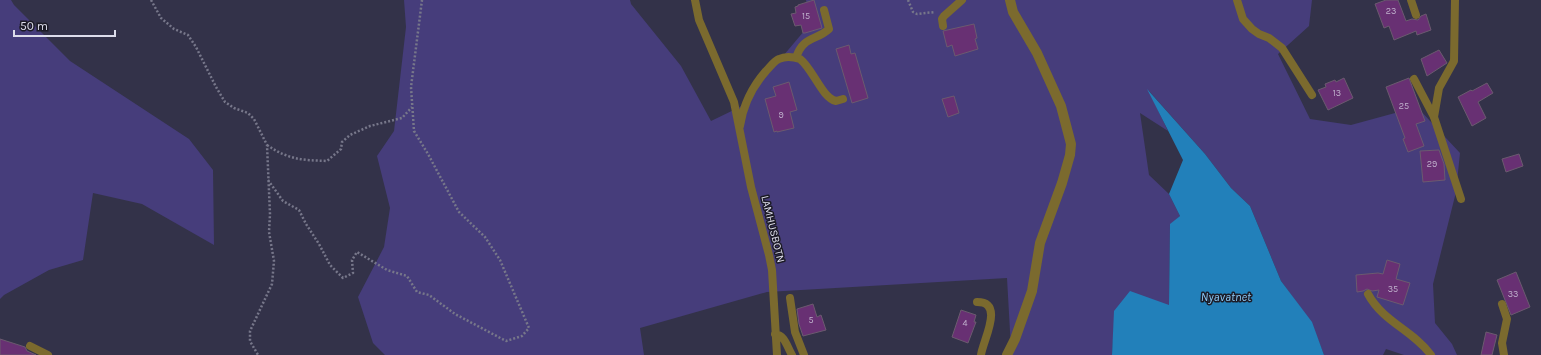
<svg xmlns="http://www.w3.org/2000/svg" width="1541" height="355" viewBox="0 0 1541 355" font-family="Karla,sans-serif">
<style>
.green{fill:#463d7b}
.water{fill:#2280ba}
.building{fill:#683073;stroke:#6b5a6f}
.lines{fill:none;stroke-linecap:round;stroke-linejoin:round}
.path{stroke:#77778a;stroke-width:2.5;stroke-dasharray:2 2;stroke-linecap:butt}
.service{stroke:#7b6a2e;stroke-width:8}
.tertiary{stroke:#7b6a2e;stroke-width:10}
.labels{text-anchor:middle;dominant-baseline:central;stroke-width:3;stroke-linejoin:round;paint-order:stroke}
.number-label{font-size:9px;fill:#c0b2cd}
.street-label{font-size:11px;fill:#ddddeb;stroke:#1c1b26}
.water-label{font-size:12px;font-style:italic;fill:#8bcaf8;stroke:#1c1b26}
</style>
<rect width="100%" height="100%" fill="#333249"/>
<path class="green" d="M 0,0 L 11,0 L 14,5 L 70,61 L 189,139 L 213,170 L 214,245 L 142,204 L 93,193 L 83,260 L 49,270 L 4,295 L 0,299 Z
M 404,0 L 630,0 L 631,4 L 681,66 L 711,121 L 740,107 L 810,24 L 806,0 L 1312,0 L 1309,26 L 1278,54 L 1310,119 L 1351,125 L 1417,107 L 1460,153 L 1456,192 L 1433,284 L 1435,323 L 1452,344 L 1457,355 L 1404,355 L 1386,349 L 1383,355 L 1324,355 L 1311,322 L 1281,281 L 1250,206 L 1231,188 L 1205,154 L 1149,91 L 1168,131 L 1140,113 L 1149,175 L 1169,194 L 1180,216 L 1170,225 L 1169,306 L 1115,311 L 1112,355 L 1010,355 L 1011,349 L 1007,278 L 767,292 L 640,328 L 644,355 L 385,355 L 373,343 L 358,297 L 384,247 L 390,208 L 377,156 L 394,131 L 406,27 Z"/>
<path class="water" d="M 1147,89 L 1205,154 L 1231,188 L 1250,206 L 1281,281 L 1312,322 L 1324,355 L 1112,355 L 1114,311 L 1130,291 L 1169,305 L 1170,224 L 1180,216 L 1169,194 L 1183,160 Z"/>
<path class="building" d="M 814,0 L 822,28 L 805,33 L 803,33 L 801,25 L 795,26 L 791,14 L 796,13 L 795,7 L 798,6 L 798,5 Z
M 1386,0 L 1398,0 L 1406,21 L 1412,19 L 1418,20 L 1421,16 L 1426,14 L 1431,30 L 1417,35 L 1416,31 L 1394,40 L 1389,26 L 1384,28 L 1375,4 Z
M 974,24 L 977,38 L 975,39 L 978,49 L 955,56 L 952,45 L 947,47 L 943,31 Z
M 849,45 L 851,54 L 855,53 L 868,98 L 852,103 L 836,49 Z
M 1439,50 L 1447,63 L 1427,76 L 1421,59 Z
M 1344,78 L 1353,98 L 1328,110 L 1318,90 L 1326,87 L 1325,84 L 1335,80 L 1336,82 Z
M 1409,78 L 1425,121 L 1416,124 L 1424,146 L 1408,152 L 1403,139 L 1405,138 L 1386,87 Z
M 789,82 L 797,110 L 790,112 L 794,128 L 777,132 L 777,131 L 774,132 L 765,99 L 776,96 L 773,87 Z
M 1487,83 L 1493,93 L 1478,102 L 1486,118 L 1472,126 L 1458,97 L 1471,90 L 1472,91 Z
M 954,96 L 959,113 L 948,117 L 942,99 Z
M 1439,150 L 1444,164 L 1445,180 L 1423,182 L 1420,151 Z
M 1519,154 L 1523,166 L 1506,172 L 1502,159 Z
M 1387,260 L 1400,264 L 1396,279 L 1410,283 L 1403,305 L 1377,297 L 1379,290 L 1372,291 L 1367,289 L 1363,291 L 1357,292 L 1356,275 L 1378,273 L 1383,274 Z
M 1516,272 L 1530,307 L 1511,315 L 1497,280 Z
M 813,304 L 817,317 L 821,315 L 826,330 L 803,336 L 799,324 L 797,309 Z
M 961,310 L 976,315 L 974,322 L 976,322 L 968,343 L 952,337 Z
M 1486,332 L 1497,335 L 1492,355 L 1481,355 Z
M 0,339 L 25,347 L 27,351 L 36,355 L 0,355 Z"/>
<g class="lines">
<path class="path" d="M 151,0 L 161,18 L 174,29 L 188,35 L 196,47 L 216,87 L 225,102 L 234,108 L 248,113 L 254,119 L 267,145 L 270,214 L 269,232 L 274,261 L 272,284 L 250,331 L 250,341 L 258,355
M 908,0 L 913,12 L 917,14 L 935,12
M 267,145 C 289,160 302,160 327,161 L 341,149 L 342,142 L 350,135 L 370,126 L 402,118 L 412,107
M 268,180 L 283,201 L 299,210 L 306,224 L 319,244 L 330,265 L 343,278 L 353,273 L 352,260 L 357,252 L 387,270 L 407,276 L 417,292 L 429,295 L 455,314 L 506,341 L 522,336 L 529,328 L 500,260 L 485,237 L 459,212 L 428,154 L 414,131 L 411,87 L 422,0"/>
<path class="service" d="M 695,0 L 699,20 L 734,102 L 751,187 L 769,255 L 772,270 L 777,355
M 1237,0 L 1243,19 L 1252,29 L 1259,34 L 1269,38 L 1282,48 L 1312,95
M 1411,0 L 1416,15
M 943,26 L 942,19 L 944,16 L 962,0
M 796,58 C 803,36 816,41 829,29 L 824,10
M 1414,79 L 1434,117 L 1461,199
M 1434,117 L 1439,88 L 1454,61 L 1455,0
M 740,126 C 743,106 752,87 766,71 C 770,67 774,61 779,59 C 785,56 794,57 800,59 C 813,69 822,98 836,101 L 843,99
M 1368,294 C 1383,322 1414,331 1431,355
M 790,298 L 795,332 L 804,355
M 977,302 C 1005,302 983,340 981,355
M 1502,304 L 1507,319 L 1502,343 L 1504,355
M 775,334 C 785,335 787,347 792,355
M 30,346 L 48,355"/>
<path class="tertiary" d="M 1007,355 L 1015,339 L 1032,291 L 1040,243 L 1062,183 L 1070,155 L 1071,144 L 1061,106 L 1037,53 L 1013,12 L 1010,0"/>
</g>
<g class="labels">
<g class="number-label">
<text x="1391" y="11">23</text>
<text x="806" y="16">15</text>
<text x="1337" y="93">13</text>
<text x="1404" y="106">25</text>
<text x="781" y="115">9</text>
<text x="1432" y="164">29</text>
<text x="1393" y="289">35</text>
<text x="1513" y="294">33</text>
<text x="811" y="320">5</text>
<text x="965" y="323">4</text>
</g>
<g class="street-label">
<text transform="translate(773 229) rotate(76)">LAMHUSBOTN</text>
</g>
<g class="water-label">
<text x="1226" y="297">Nyavatnet</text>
</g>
</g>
<path d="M14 30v6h101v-6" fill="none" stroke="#ddddeb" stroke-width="2"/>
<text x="20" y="30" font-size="12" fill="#ddddeb" stroke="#1c1b26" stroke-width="3" paint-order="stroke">50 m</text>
</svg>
